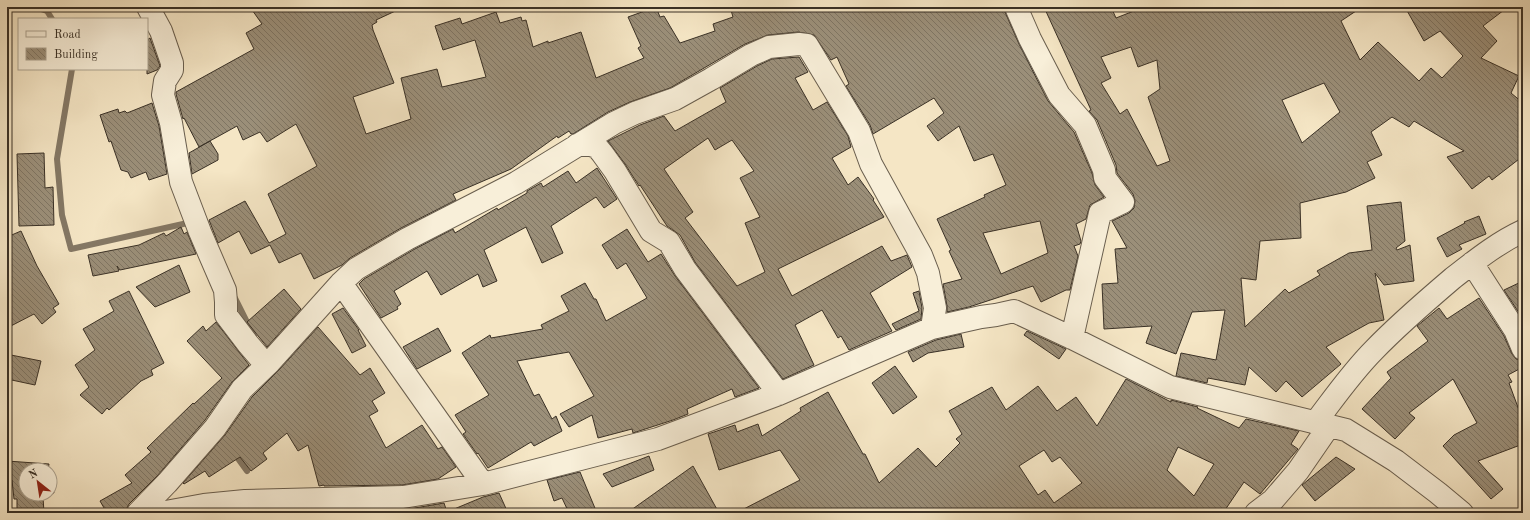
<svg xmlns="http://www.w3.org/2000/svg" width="1530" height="520" viewBox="0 0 1530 520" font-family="'Old Standard TT',serif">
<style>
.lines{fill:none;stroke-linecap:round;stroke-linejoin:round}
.stream{stroke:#847865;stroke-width:6}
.building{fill:url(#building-back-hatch);stroke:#3a3126;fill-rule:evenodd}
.street-casing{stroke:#695e4e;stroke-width:24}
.street{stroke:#f8efd9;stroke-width:22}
</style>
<defs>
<pattern id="building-back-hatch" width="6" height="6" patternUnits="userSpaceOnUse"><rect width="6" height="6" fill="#9b8f79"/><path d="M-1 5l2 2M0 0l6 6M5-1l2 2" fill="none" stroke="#7f7563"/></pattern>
</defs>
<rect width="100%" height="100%" fill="#f5e6c5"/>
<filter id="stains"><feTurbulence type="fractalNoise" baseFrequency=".005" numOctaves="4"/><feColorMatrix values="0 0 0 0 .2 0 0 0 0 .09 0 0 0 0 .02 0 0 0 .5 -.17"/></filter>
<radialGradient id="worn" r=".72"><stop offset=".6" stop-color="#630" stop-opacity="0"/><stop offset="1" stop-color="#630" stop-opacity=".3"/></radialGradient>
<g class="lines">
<path class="stream" d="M 35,7 L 47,11 L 52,19
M 72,69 L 57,159 L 62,215 L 71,249 L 192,222
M 235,298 L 254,336
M 234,453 L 247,471"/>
</g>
<path class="building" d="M 250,7 L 404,7 L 376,20 L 377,22 L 372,25 L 373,30 L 394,83 L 353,97 L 366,134 L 411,119 L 401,78 L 437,69 L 442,87 L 486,77 L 475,40 L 443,50 L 435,26 L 460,18 L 462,24 L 496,12 L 500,23 L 521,17 L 522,21 L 526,20 L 533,47 L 548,41 L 548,43 L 581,32 L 596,78 L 644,58 L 638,48 L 641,46 L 628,17 L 656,7 L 660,17 L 664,16 L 680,43 L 715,31 L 713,24 L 733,17 L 730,7 L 1004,7 L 1005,12 L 1019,44 L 1048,101 L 1074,132 L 1092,173 L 1095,185 L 1104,197 L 1090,205 L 1086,219 L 1076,224 L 1081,241 L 1080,244 L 1074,246 L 1078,256 L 1070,290 L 1066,290 L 1041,302 L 1033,286 L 969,307 L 947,312 L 947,306 L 943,284 L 962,279 L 949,251 L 951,250 L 937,219 L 985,197 L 984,195 L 1006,185 L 993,154 L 974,161 L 959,126 L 938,141 L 927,126 L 944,113 L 934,98 L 873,134 L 870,125 L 846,86 L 849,84 L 837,57 L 831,60 L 814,35 L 798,32 L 768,35 L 745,44 L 670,88 L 630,102 L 608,112 L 573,134 L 571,134 L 569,131 L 558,138 L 557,136 L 511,169 L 453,194 L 456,200 L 401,228 L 350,258 L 342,265 L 314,279 L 301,253 L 279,263 L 270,245 L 251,254 L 239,231 L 218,243 L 209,220 L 245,201 L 269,243 L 286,234 L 268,194 L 317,166 L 296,124 L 267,142 L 260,132 L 243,140 L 237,126 L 199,147 L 184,118 L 183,119 L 176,94 L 176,92 L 254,49 L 246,33 L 262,24 ZM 1040,221 L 1048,253 L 1001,274 L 983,233 Z
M 1044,7 L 1111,7 L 1116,18 L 1144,7 L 1362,7 L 1341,21 L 1360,60 L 1378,42 L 1419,81 L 1431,68 L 1442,78 L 1463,56 L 1440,31 L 1424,41 L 1405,7 L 1508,7 L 1483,26 L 1497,41 L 1481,58 L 1519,76 L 1511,93 L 1523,103 L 1523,156 L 1492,180 L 1489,176 L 1472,189 L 1447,157 L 1464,151 L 1414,121 L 1409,127 L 1392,117 L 1371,132 L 1382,155 L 1367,162 L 1375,178 L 1346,192 L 1300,203 L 1301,238 L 1260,241 L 1256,280 L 1241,278 L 1245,327 L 1285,289 L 1289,293 L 1320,275 L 1317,271 L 1349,253 L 1372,250 L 1367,206 L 1401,202 L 1405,241 L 1396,248 L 1397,250 L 1410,245 L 1414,281 L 1384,285 L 1375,273 L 1384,320 L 1369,323 L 1326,347 L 1341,364 L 1302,397 L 1286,381 L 1276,392 L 1249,367 L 1245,385 L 1208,378 L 1207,383 L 1176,376 L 1181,353 L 1216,360 L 1225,310 L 1192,312 L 1176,354 L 1146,343 L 1152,326 L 1104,329 L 1102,284 L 1118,283 L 1115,249 L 1127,248 L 1112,221 L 1129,213 L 1134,208 L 1135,201 L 1133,194 L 1117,173 L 1116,165 L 1097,120 L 1089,111 L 1091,110 ZM 1131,47 L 1138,67 L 1157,60 L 1160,89 L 1148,97 L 1170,161 L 1157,166 L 1127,109 L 1120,114 L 1101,83 L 1111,78 L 1101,57 ZM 1324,83 L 1340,112 L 1302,143 L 1282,100 Z
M 150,38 L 160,66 L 157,70 L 147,74 L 147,40 Z
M 799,57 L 808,72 L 795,78 L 813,110 L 827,102 L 848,136 L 851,147 L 832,158 L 848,185 L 858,177 L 874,199 L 873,200 L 884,217 L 778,269 L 792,296 L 882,246 L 891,261 L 907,255 L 912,267 L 870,293 L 892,331 L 849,350 L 841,336 L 838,338 L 822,310 L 795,325 L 814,365 L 783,379 L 695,262 L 680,235 L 667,226 L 640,185 L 639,186 L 625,164 L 608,141 L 640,125 L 664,116 L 675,131 L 726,102 L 720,88 L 757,66 L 772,59 ZM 708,138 L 715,150 L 732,140 L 754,171 L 740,178 L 760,217 L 745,223 L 765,272 L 737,286 L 685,218 L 693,212 L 664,169 Z
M 152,103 L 159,126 L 167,174 L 149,180 L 146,172 L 131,178 L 128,172 L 121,170 L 111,141 L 109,142 L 100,115 L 118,109 L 119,113 L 125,111 L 127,113 Z
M 210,141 L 218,154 L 218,160 L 192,174 L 189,153 Z
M 44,153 L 45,188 L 53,187 L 54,225 L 19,226 L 17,154 Z
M 597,168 L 617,199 L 604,208 L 596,197 L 551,226 L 563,253 L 542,263 L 526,227 L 484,250 L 497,281 L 483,287 L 478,274 L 441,295 L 427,271 L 394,291 L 401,304 L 397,307 L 398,309 L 381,318 L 359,284 L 364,279 L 413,250 L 453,229 L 455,233 L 497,208 L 498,210 L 527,193 L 527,191 L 541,183 L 543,187 L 568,171 L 576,183 Z
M 1479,216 L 1486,234 L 1459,245 L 1462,249 L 1447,257 L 1437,238 L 1465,223 L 1464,222 Z
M 181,227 L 184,234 L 187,232 L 196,254 L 120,270 L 117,266 L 119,271 L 93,276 L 88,255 L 139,245 L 164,233 L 166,236 Z
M 627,229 L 648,262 L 661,254 L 675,276 L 759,388 L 735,397 L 732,389 L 687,409 L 688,414 L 673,420 L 633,433 L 632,429 L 598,438 L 592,415 L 569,427 L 560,414 L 594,396 L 569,352 L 517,361 L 534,396 L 539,394 L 552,419 L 556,416 L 562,431 L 534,446 L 531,442 L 488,468 L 478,453 L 477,454 L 463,434 L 466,432 L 455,415 L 489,395 L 462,353 L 490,335 L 491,338 L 543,329 L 541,325 L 569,311 L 561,296 L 585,283 L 594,299 L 596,299 L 606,321 L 647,298 L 626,263 L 617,269 L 602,245 Z
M 21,231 L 37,266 L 59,304 L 53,308 L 56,312 L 42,324 L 34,314 L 7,328 L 7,237 Z
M 179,265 L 190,292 L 155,307 L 136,287 Z
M 1523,281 L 1523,319 L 1504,290 Z
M 284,289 L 301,309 L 267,347 L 247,322 Z
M 129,291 L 164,363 L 151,370 L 153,375 L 141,381 L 109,410 L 107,408 L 102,414 L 80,395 L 89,387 L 75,365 L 95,350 L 83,329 L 114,311 L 109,301 Z
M 919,291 L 922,308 L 921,319 L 896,330 L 892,324 L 919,311 L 913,293 Z
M 1479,298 L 1504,336 L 1512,354 L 1516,359 L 1523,361 L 1523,367 L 1508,375 L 1512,382 L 1509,383 L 1523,421 L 1523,444 L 1478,461 L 1503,489 L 1491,499 L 1443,446 L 1454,435 L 1477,423 L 1453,379 L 1409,413 L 1415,418 L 1395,439 L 1362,409 L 1391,378 L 1387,372 L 1428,341 L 1417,326 L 1439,308 L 1447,319 Z
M 343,308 L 359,330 L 358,330 L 366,346 L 352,353 L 332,314 Z
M 216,322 L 249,365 L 232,382 L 205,420 L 158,475 L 129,504 L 126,510 L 121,513 L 107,513 L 100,501 L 132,483 L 125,475 L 151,452 L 147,448 L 193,403 L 194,404 L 222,378 L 187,341 L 203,326 L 206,331 Z
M 318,327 L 360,375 L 370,368 L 385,393 L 372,401 L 378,411 L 369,416 L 386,448 L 422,425 L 438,449 L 442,447 L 456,467 L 438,479 L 402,485 L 324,486 L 324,485 L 319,486 L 308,445 L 298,451 L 287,433 L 263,453 L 267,459 L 251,471 L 240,457 L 209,477 L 205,471 L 184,484 L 183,483 L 225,435 L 252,397 L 279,370 Z
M 438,328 L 451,351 L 417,369 L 403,347 Z
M 1027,331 L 1066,349 L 1059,359 L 1024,335 Z
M 961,334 L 964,347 L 928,353 L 913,362 L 908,352 L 936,340 Z
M 11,355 L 41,361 L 35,385 L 7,379 Z
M 895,366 L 917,397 L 893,414 L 872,383 Z
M 1126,379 L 1171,402 L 1171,400 L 1198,407 L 1197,408 L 1239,428 L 1246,419 L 1299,431 L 1291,444 L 1298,449 L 1260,494 L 1244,482 L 1223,513 L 736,513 L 800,480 L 780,450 L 719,470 L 708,434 L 735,425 L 737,432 L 758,424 L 762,436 L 801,411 L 800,408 L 828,392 L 863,454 L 865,454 L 879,483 L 918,448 L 936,467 L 960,443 L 956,439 L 962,434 L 949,411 L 992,387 L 1006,410 L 1038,386 L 1057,411 L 1076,397 L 1097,426 ZM 1178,447 L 1214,464 L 1194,496 L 1167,470 ZM 1044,450 L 1052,462 L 1060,457 L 1082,483 L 1054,503 L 1045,490 L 1038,495 L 1019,466 Z
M 649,456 L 654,470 L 612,487 L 603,474 Z
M 1336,457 L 1355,469 L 1315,501 L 1302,485 Z
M 7,461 L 49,464 L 48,470 L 26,470 L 26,494 L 50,494 L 50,480 L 54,493 L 43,497 L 44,513 L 17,513 L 17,499 L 14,499 L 12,480 L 7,480 Z
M 693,466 L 719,513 L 627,513 Z
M 580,472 L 587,489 L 597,513 L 569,513 L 562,498 L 554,501 L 547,480 Z
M 499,493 L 508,513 L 326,513 L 326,511 L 403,510 L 444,503 L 447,512 L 483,497 Z"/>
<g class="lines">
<g class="street-casing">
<path id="street" d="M 148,7 L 161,31 L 172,63 L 172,70 L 165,81 L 163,95 L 171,123 L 181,182 L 200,232 L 225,290 L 226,302 L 226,315 L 248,344 L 266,365
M 1016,7 L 1030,39 L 1059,95 L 1085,125 L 1104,170 L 1105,178 L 1123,202 L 1100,213 L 1072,338
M 577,145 L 591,145 L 597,147 L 602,153 L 615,171 L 651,231 L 669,242 L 685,269 L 779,394
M 1472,263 L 1515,330 L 1523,349
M 341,283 L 483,484
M 1315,423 C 1334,398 1352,372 1374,350 C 1399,324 1426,301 1453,278 C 1475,261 1497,243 1523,231
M 138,513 L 167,483 L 215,428 L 242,389 L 270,362 L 341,283 L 356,269 L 407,239 L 516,183 L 614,123 L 635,113 L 675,99 L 711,79 L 751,55 L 769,47 L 799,44 L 807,45 L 859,131 L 871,164 L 921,255 L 928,273 L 935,308 L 932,328
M 160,513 L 204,505 L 245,501 L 403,497 L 483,484 L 658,439 L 779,394 L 932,328 L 981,317 L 996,315 L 1014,311 L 1072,338 L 1170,387 L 1346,430 L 1396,461 L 1438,493 L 1462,513
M 1256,513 L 1273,500 L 1298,471 L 1329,426"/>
</g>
<use href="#street" class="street"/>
</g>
<rect width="1530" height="520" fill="none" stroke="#f5e6c5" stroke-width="24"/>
<rect x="8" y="8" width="1514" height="504" fill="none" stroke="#3a3126" stroke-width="2"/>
<rect x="12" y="12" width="1506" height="496" fill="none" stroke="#3a3126"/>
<rect x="18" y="18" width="130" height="52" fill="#f8efd9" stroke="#aca391"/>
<rect x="26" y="31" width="20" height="6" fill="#f8efd9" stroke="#aca391"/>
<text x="54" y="38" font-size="12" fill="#3a3126">Road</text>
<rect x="26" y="48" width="20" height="12" fill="url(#building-back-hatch)" stroke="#aca391"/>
<text x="54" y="58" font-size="12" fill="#3a3126">Building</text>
<g transform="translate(38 482) rotate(330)"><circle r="19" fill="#f8efd9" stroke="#aca391"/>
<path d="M0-3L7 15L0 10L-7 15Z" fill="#8f2418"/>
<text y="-6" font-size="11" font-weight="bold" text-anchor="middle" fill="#3a3126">N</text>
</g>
<rect width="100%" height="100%" filter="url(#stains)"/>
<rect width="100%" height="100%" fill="url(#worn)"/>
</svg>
